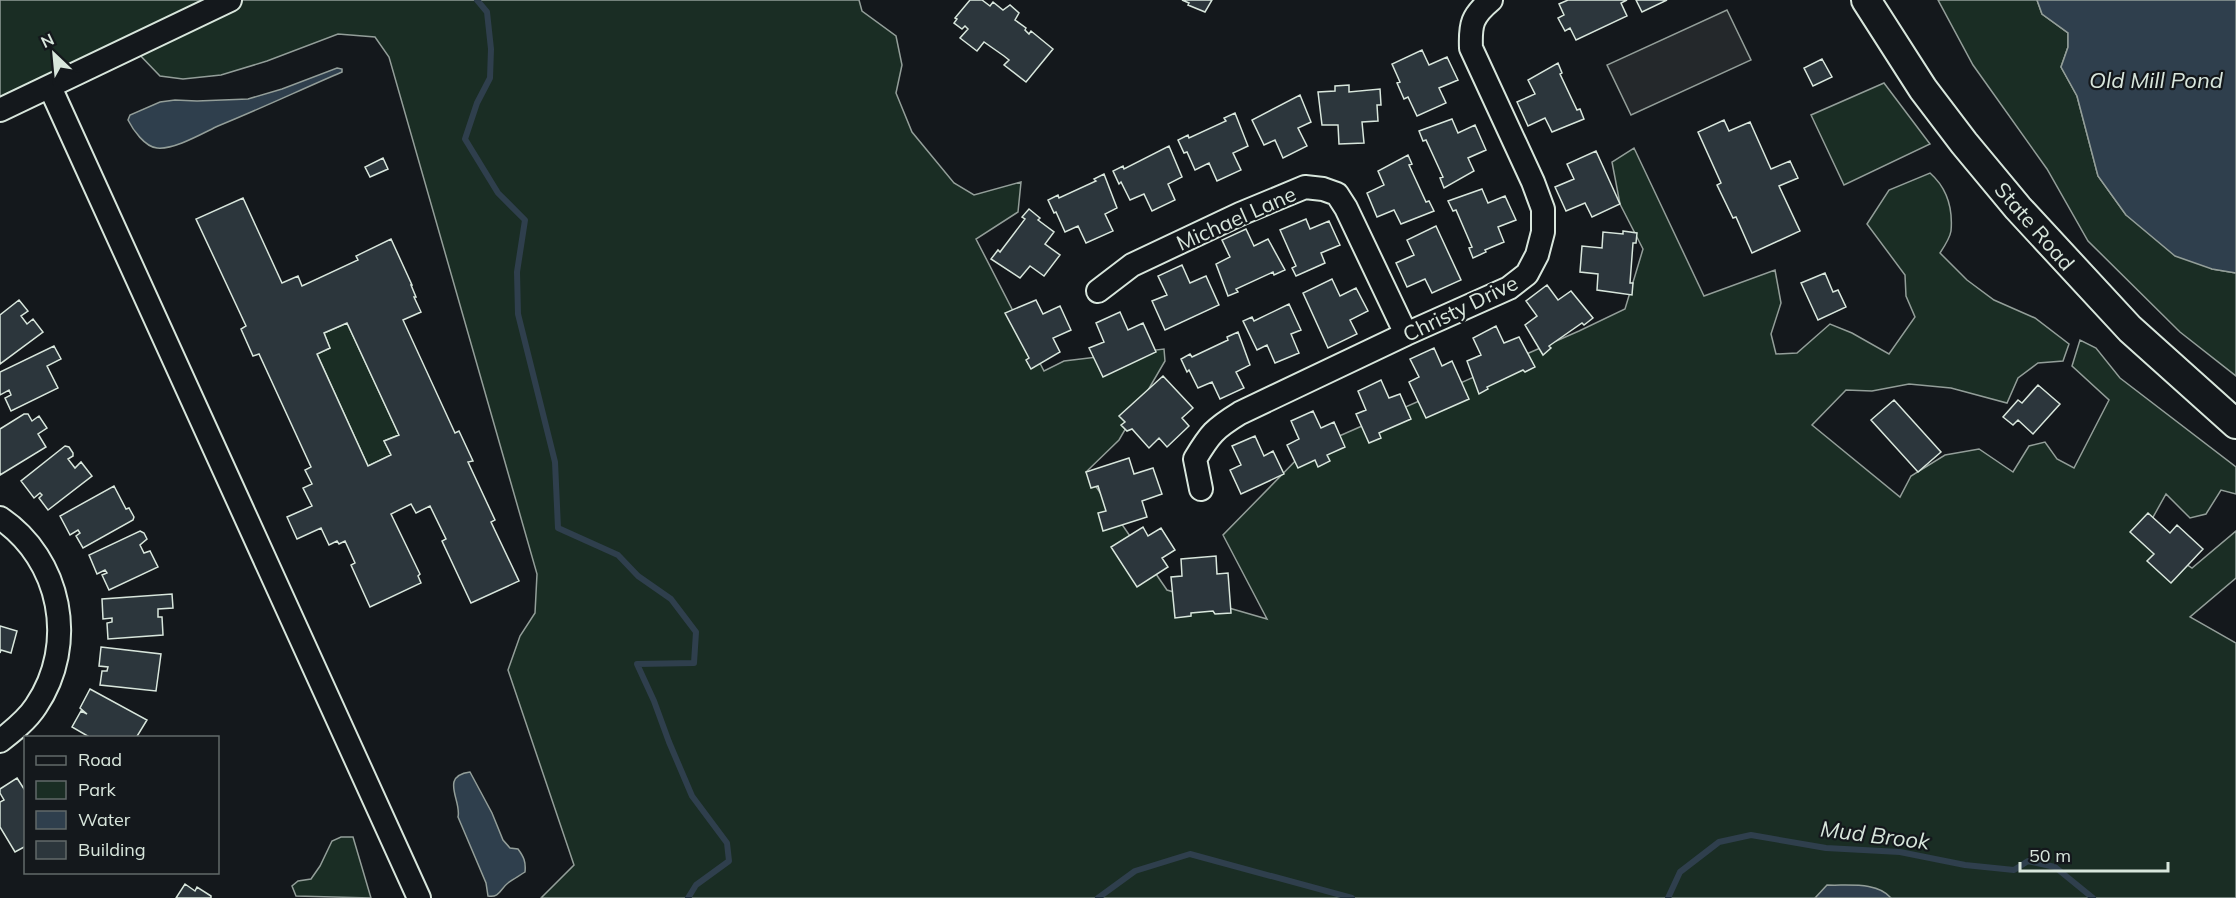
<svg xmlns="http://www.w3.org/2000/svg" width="2236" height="898" viewBox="0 0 2236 898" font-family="Mulish,sans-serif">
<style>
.green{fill:#1a2d24;stroke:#939e99;stroke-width:1.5}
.parking{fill:#24282b;stroke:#939e99;stroke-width:1.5}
.water{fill:#2f3f4d;stroke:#939e99;stroke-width:1.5}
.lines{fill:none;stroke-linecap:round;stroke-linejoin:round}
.stream{stroke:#2f3f4d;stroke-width:6}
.building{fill:#2c363c;stroke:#d8e6dc;stroke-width:1.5;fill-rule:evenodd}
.minor-casing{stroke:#d8e6dc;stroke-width:26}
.major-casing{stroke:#d8e6dc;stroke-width:32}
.minor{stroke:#14181c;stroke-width:22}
.major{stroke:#14181c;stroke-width:28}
.labels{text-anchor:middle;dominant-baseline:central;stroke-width:4.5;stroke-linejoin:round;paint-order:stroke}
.street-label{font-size:21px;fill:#d8e6dc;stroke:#14181c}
.water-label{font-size:22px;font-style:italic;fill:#d8e6dc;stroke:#14181c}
</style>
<rect width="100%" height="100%" fill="#14181c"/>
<path class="green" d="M 0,0 L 859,0 L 862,11 L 896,36 L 902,65 L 896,93 L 912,132 L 954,183 L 974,195 L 1021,182 L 1018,212 L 976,239 L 1044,371 L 1064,361 L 1164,349 L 1165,361 L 1119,440 L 1086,472 L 1167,590 L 1267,619 L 1223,535 L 1305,451 L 1579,331 L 1625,309 L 1643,249 L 1620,204 L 1612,162 L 1634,148 L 1704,296 L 1775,270 L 1781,303 L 1771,334 L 1776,354 L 1797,353 L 1830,324 L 1852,333 L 1889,354 L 1915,317 L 1906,296 L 1905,275 L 1867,224 L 1889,190 L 1930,173 C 1947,188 1953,208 1951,231 C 1950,238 1944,247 1940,253 L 1967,280 L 1994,300 L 2035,318 L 2069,344 L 2063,361 L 2038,363 L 2018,378 L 2007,403 L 1951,388 L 1909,384 L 1872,391 L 1846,390 L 1812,425 L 1900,497 L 1911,476 L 1945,455 L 1979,449 L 2013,472 L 2029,446 L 2045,442 L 2057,459 L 2074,468 L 2109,400 L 2072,366 L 2080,340 L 2096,348 L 2120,378 L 2236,467 L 2236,494 L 2221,490 L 2206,514 L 2190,518 L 2166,494 L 2143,535 L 2192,568 L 2236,531 L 2236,578 L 2190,617 L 2236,643 L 2236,898 L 541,898 L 574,865 L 508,670 L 520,636 L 535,613 L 537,574 L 389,57 L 375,37 L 338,34 L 267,61 L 221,75 L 183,79 L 160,76 L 133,48 L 0,112 Z
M 1938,0 L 2037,0 L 2042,14 L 2068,33 L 2068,47 L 2061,67 L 2077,96 L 2098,176 L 2126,215 L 2212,269 L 2236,273 L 2236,376 L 2180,332 L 2088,241 L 2047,169 L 1973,65 Z
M 1884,83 L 1930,144 L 1844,185 L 1811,115 Z
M 347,323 L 399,435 L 384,441 L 391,455 L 368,466 L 317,354 L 330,348 L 324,333 Z
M 341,837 L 353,837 L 371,898 L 296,896 L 292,886 L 298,881 L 311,879 L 320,866 L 332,841 Z"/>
<path class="parking" d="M 1727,10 L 1751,60 L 1631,115 L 1607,65 Z"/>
<path class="water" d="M 2037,0 L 2236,0 L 2236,273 L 2212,269 L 2175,256 L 2126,215 L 2098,176 L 2077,96 L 2061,67 L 2068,47 L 2068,33 L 2042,14 Z
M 337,68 L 342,69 L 342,72 C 300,90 260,109 218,126 C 203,133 174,150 157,148 C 145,147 133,130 128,120 L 130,115 L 160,102 L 175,100 L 197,101 L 248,99 L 282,89 Z
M 470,772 L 492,813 L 503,840 L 510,848 L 518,849 C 524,857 526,862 525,872 C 519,876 513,879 508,883 C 500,889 500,898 488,896 L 486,883 L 458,817 C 462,801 439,776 470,772 Z
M 1827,885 C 1847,886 1877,881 1891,898 L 1815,898 Z"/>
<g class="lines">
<path class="stream" d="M 477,0 L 487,12 L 491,49 L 490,78 L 477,103 L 465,139 L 498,193 L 525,220 L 517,272 L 518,314 L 555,462 L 558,528 L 618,555 L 638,576 L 671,599 L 696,632 L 694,663 L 637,664 L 654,701 L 669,742 L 692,796 L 727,843 L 729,861 L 696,885 L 688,898
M 1098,898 L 1135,871 L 1190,854 L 1352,898
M 1668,898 L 1680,872 L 1719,842 L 1751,835 L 1826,848 L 1900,852 L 1965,865 L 2014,870 L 2028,861 L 2055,867 L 2093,898"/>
</g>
<path class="building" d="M 970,0 L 982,0 L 990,6 L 993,2 L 1003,10 L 1010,5 L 1019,13 L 1015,20 L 1026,28 L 1025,30 L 1029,34 L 1031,31 L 1053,49 L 1026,82 L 1004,65 L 1009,60 L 1004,56 L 984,42 L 977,51 L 960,38 L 968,29 L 965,26 L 962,29 L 954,23 L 957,19 L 955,18 Z
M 1182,0 L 1212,0 L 1205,12 L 1188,5 L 1189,3 Z
M 1568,0 L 1627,0 L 1621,3 L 1627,16 L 1576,40 L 1570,28 L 1565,31 L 1558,18 L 1564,15 L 1559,4 Z
M 1636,0 L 1667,0 L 1642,12 Z
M 1422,50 L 1429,65 L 1447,57 L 1458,80 L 1439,88 L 1446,103 L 1417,116 L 1408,97 L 1404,99 L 1397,83 L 1400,82 L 1392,64 Z
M 1822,59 L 1832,77 L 1813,86 L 1804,68 Z
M 1558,63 L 1562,73 L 1560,74 L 1577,110 L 1580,109 L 1584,119 L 1552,132 L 1545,118 L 1528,126 L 1517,102 L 1535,94 L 1528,80 Z
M 1349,85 L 1349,92 L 1380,89 L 1381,105 L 1377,105 L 1378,121 L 1362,122 L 1364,143 L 1339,144 L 1338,125 L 1322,125 L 1318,92 L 1335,91 L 1335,86 Z
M 1300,95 L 1311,122 L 1298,128 L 1307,146 L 1283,158 L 1275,140 L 1264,145 L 1252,120 Z
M 1235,113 L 1248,146 L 1233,153 L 1241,170 L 1217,181 L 1209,163 L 1195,170 L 1187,152 L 1184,153 L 1178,140 L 1188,135 L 1189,138 L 1226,121 L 1224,118 Z
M 1452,119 L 1458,133 L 1475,125 L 1486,150 L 1468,158 L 1474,171 L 1444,188 L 1440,178 L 1443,177 L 1426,140 L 1423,141 L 1419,131 Z
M 1724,120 L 1729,131 L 1750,122 L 1771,169 L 1790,161 L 1798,178 L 1779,186 L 1800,231 L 1752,253 L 1736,217 L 1733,218 L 1717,185 L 1721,183 L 1698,132 Z
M 1169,146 L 1182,177 L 1168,184 L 1175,200 L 1152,211 L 1144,194 L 1130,200 L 1121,182 L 1119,184 L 1113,171 L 1123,166 L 1124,169 Z
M 1596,151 L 1620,204 L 1592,217 L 1585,203 L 1566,211 L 1555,187 L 1574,179 L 1567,164 Z
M 1408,155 L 1412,164 L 1409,165 L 1426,202 L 1429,201 L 1434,211 L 1401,224 L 1394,210 L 1377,217 L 1367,193 L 1384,185 L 1378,171 Z
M 383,158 L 388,169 L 370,177 L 365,167 Z
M 1104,174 L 1117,208 L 1105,214 L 1113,231 L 1086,243 L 1078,226 L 1065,232 L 1056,212 L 1054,213 L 1048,200 L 1058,195 L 1059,198 L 1096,181 L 1094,179 Z
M 1482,189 L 1488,203 L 1505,196 L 1516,220 L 1498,227 L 1504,242 L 1485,250 L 1486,252 L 1473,258 L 1469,248 L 1472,247 L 1456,210 L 1453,211 L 1448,201 Z
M 243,198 L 282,283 L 298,276 L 302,286 L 358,260 L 356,256 L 391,239 L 412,285 L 411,285 L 416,297 L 414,297 L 421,312 L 403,320 L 455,433 L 459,431 L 473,461 L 468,462 L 495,520 L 491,522 L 519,581 L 471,603 L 442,541 L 446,539 L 430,506 L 416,513 L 411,504 L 391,514 L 420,574 L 418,576 L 421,583 L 370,607 L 351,565 L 355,563 L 345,541 L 339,544 L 337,541 L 329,545 L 321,528 L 297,539 L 287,517 L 312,506 L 303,488 L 312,484 L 305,470 L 311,467 L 259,354 L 253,356 L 241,329 L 246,326 L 196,219 ZM 347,323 L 399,435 L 384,441 L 391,455 L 368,466 L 317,354 L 330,348 L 324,333 Z
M 1029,209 L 1040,218 L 1038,220 L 1054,232 L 1045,244 L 1060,255 L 1044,276 L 1030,266 L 1020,278 L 991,259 L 998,250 L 1000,252 L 1025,219 L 1022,217 Z
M 1306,219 L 1310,229 L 1329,221 L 1340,245 L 1321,253 L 1325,263 L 1296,276 L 1292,268 L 1296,266 L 1280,230 Z
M 1436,226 L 1461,280 L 1432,293 L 1425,279 L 1407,287 L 1396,263 L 1414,255 L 1407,240 Z
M 1246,229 L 1254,246 L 1268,239 L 1285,270 L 1274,275 L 1273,272 L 1236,289 L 1238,292 L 1228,296 L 1216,264 L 1230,257 L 1222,240 Z
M 1623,231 L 1637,233 L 1636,243 L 1633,243 L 1630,283 L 1633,283 L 1632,295 L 1597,290 L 1598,274 L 1580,272 L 1582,246 L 1602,248 L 1603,232 L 1623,234 Z
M 1182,265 L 1190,283 L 1206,276 L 1219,305 L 1165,330 L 1152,301 L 1167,295 L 1158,276 Z
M 1825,273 L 1833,292 L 1838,290 L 1846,307 L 1818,320 L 1801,283 Z
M 1332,279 L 1340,296 L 1356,288 L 1368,311 L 1350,320 L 1357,334 L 1328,348 L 1303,293 Z
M 1547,285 L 1558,300 L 1571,291 L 1593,318 L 1584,325 L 1582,323 L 1549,346 L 1551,348 L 1543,355 L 1525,325 L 1537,316 L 1526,301 Z
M 19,300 L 28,311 L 21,316 L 27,324 L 33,319 L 43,332 L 0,364 L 0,315 Z
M 1036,300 L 1043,314 L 1060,306 L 1071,330 L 1053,338 L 1060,352 L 1031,369 L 1026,360 L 1029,358 L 1005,313 Z
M 1289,304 L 1301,330 L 1291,334 L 1299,353 L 1275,363 L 1267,345 L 1257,350 L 1243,321 L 1252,317 L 1254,321 Z
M 1120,312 L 1128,330 L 1143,323 L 1156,352 L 1103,377 L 1089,348 L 1104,342 L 1096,323 Z
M 1496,326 L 1504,343 L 1519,337 L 1535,367 L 1525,372 L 1523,370 L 1487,387 L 1488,389 L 1479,394 L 1467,361 L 1481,355 L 1473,338 Z
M 1238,332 L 1250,365 L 1236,372 L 1244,388 L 1220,399 L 1212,382 L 1198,388 L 1189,370 L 1187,372 L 1181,359 L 1190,354 L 1192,357 L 1228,340 L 1227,337 Z
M 54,346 L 61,359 L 47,366 L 58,388 L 11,411 L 5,398 L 11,395 L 9,390 L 0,395 L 0,372 Z
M 1434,348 L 1442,366 L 1452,361 L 1469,399 L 1426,418 L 1409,382 L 1419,377 L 1410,359 Z
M 1163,376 L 1193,408 L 1182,418 L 1189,426 L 1167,447 L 1159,438 L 1149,448 L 1132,429 L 1127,431 L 1121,425 L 1125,422 L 1119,416 Z
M 1381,380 L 1389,398 L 1400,394 L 1411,419 L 1379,433 L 1381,438 L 1369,443 L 1356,414 L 1366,410 L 1358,391 Z
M 2038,385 L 2060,404 L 2033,434 L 2018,420 L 2013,425 L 2003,417 L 2018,400 L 2022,403 Z
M 1894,400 L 1941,452 L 1918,472 L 1871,420 Z
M 1313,411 L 1321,428 L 1334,422 L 1345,447 L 1327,455 L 1330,461 L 1318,467 L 1315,460 L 1298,468 L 1287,445 L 1299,439 L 1291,421 Z
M 24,414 L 28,414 L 32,421 L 39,416 L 47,428 L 38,434 L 46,447 L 0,475 L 0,429 Z
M 1255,436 L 1264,456 L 1273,451 L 1284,474 L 1241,494 L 1230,470 L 1241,465 L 1232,446 Z
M 65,446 L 69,447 L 73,453 L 73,456 L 68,459 L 75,468 L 81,462 L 92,476 L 48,510 L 39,498 L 42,495 L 40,493 L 34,498 L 21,481 Z
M 1129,458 L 1134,474 L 1153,468 L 1162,494 L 1142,501 L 1147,517 L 1103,531 L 1098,513 L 1106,511 L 1098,486 L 1091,488 L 1086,472 Z
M 114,486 L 126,509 L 129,508 L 134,517 L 133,520 L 83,548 L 76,536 L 80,533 L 78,530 L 70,535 L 60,516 Z
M 2148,513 L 2170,533 L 2177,525 L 2203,549 L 2171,583 L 2147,561 L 2154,554 L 2130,532 Z
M 1143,527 L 1148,536 L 1161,528 L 1175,550 L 1162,558 L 1168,567 L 1137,587 L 1111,547 Z
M 140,531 L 144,533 L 147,539 L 140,545 L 144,553 L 150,551 L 158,567 L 109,590 L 102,575 L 107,573 L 105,570 L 97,574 L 89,555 Z
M 1216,556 L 1217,574 L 1228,573 L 1231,613 L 1215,614 L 1213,611 L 1191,613 L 1191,616 L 1175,618 L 1171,577 L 1182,576 L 1181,559 Z
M 172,594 L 173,608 L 158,609 L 158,617 L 162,617 L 163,635 L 108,639 L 107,623 L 112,622 L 112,618 L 103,619 L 102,599 Z
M 0,626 L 17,631 L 11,653 L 1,650 L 0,653 Z
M 101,647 L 161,654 L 156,691 L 100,685 L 102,671 L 107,671 L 108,667 L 99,666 Z
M 90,689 L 147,720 L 136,738 L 91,738 L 72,727 L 81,711 L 87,714 L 80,708 Z
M 17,778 L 26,792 L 26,846 L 15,852 L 0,827 L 0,802 L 4,800 L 0,793 L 0,789 Z
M 185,884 L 195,891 L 197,887 L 211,896 L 211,898 L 176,898 Z"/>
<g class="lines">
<g class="minor-casing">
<path id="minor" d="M 50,87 L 419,898
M 0,110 L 230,0
M 1098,291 L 1132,265 L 1240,214 L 1305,187 L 1323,189 L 1337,194 L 1346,208 L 1406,334
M 1201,489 L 1195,459 C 1210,434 1214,429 1240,413 L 1406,334 L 1509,288 L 1527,274 L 1537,255 L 1543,232 L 1543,209 L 1533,182 L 1471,48 C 1470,24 1472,16 1491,0
M 0,518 C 61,559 78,644 36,706 C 27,720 13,731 0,741"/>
</g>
<g class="major-casing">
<path id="major" d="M 1866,0 L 1923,89 L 1964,143 L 2018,208 L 2130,329 L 2236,424"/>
</g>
<use href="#minor" class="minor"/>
<use href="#major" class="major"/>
</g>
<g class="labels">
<g class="street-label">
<text transform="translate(1236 218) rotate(-24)">Michael Lane</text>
<text transform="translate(2035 226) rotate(49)">State Road</text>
<text transform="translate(1460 308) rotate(-26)">Christy Drive</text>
</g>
<g class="water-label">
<text x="2156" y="80">Old Mill Pond</text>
<text transform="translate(1875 835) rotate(7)">Mud Brook</text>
</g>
</g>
<rect x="24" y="736" width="195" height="138" fill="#14181c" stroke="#626a69" stroke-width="1.5"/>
<rect x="36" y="756" width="30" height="9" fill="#14181c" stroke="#626a69" stroke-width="1.5"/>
<text x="78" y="766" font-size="18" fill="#d8e6dc">Road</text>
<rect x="36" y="781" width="30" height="18" fill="#1a2d24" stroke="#626a69" stroke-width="1.5"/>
<text x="78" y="796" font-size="18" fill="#d8e6dc">Park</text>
<rect x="36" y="811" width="30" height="18" fill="#2f3f4d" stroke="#626a69" stroke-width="1.5"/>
<text x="78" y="826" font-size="18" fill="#d8e6dc">Water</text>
<rect x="36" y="841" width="30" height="18" fill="#2c363c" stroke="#626a69" stroke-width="1.5"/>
<text x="78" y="856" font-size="18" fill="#d8e6dc">Building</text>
<g transform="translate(54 54) rotate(334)" stroke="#14181c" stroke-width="4.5" paint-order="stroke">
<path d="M0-4.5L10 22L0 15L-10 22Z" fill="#d8e6dc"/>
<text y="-9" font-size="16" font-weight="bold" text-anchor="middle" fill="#d8e6dc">N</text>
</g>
<path d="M2020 862v9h148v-9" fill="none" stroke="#d8e6dc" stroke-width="3"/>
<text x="2029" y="862" font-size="18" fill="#d8e6dc" stroke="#14181c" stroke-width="4.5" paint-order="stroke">50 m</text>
</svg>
